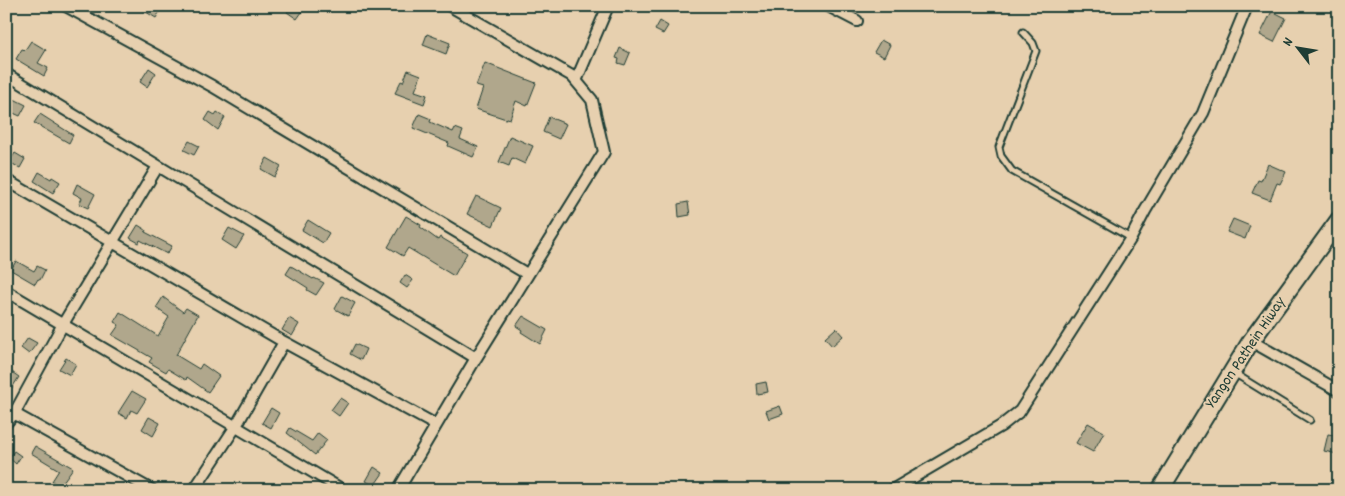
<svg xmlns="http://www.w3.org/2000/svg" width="1345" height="496" viewBox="0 0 1345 496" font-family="Dekko,sans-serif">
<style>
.building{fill:#b0a78c;stroke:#1f3d34}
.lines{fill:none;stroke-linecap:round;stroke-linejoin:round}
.service-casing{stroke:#1f3d34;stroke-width:9}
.minor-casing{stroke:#1f3d34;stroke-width:14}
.trunk-casing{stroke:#1f3d34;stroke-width:20}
.service{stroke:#e7d0af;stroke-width:5}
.minor{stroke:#e7d0af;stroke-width:10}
.trunk{stroke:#e7d0af;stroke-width:16}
.labels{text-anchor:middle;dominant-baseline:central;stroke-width:4;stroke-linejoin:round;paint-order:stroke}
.street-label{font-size:16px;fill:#1f3d34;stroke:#e7d0af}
</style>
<rect width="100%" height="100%" fill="#e7d0af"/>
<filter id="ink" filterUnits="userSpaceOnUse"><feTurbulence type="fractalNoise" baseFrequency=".02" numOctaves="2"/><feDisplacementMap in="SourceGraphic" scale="10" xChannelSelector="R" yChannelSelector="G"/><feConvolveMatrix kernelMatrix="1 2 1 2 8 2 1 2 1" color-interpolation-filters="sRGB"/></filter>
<g filter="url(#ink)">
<path class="building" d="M 136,6 L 163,6 L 156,18 Z
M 291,6 L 294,6 L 302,12 L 297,19 L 287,12 Z
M 1272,11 L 1286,18 L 1274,42 L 1260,35 Z
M 660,21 L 668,26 L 663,34 L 655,30 Z
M 427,34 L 450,43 L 446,54 L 423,45 Z
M 881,40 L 890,45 L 884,57 L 874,52 Z
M 31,41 L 46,50 L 38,63 L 48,68 L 44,76 L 16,59 L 22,49 L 25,50 Z
M 620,48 L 630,53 L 625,65 L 618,63 L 619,59 L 616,58 Z
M 485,63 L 536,83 L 527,106 L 516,101 L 510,119 L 507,118 L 506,119 L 476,109 L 483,88 L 476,86 Z
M 149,68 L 156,73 L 147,87 L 140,82 Z
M 408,70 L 421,75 L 415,91 L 427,95 L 424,104 L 395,93 L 401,81 L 403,82 Z
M 14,99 L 26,105 L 20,116 L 9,111 Z
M 210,112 L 215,115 L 217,112 L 225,117 L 218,130 L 205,120 Z
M 40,114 L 73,135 L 69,143 L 34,123 Z
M 419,114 L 431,119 L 430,122 L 453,132 L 455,128 L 463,131 L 460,139 L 478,147 L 473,157 L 448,146 L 449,143 L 413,128 Z
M 549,117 L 566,124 L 559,139 L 543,132 Z
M 510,136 L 533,146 L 525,164 L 512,158 L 509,166 L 499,162 Z
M 189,141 L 199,146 L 194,155 L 184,150 Z
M 15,153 L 25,159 L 20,168 L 9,162 Z
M 267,158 L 281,166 L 275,177 L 261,169 Z
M 1268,164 L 1286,172 L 1280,184 L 1277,183 L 1270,200 L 1252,193 L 1258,180 L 1261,181 Z
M 39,172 L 51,179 L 52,177 L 60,182 L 53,193 L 34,181 Z
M 77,184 L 95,194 L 88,208 L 79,204 L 82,198 L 73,193 Z
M 476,196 L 501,208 L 493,226 L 467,214 Z
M 688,202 L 690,215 L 679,217 L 678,204 Z
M 406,216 L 421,225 L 420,227 L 438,240 L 440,237 L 467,253 L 454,276 L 408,248 L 403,256 L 388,247 Z
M 1233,219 L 1250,226 L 1245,239 L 1227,232 Z
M 308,220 L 329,233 L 323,243 L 302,230 Z
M 138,225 L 146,230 L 145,232 L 172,246 L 167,254 L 140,240 L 139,243 L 130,238 Z
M 229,228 L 244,236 L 236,249 L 222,240 Z
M 16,261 L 34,271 L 37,266 L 45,270 L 40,280 L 38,279 L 35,284 L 11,270 Z
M 291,266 L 313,279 L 314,278 L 324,283 L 316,295 L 307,290 L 308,288 L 286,274 Z
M 405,275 L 413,280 L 407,288 L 400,283 Z
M 342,296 L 355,303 L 348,316 L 335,309 Z
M 163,297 L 183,312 L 186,308 L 198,315 L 176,355 L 199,369 L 202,364 L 219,376 L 208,392 L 187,377 L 186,380 L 168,369 L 166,372 L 149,362 L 152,358 L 112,335 L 119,325 L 114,322 L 120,312 L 158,336 L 169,317 L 156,308 Z
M 523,316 L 547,330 L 540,344 L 521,332 L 522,330 L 516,326 Z
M 289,318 L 299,324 L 292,336 L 282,330 Z
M 836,328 L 843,336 L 832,346 L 825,338 Z
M 28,338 L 37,343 L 29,354 L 21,348 Z
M 355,344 L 366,349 L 361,360 L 350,354 Z
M 66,358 L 76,364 L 70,375 L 59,369 Z
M 6,368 L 19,377 L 6,397 Z
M 766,382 L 768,392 L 757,394 L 756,384 Z
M 132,391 L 146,399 L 137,413 L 131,410 L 127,418 L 118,413 Z
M 340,398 L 348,403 L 339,416 L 331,410 Z
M 780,406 L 783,414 L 769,419 L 766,411 Z
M 271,408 L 279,413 L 271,428 L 262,423 Z
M 149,417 L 160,423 L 153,436 L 142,429 Z
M 1088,423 L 1104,432 L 1093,452 L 1076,443 Z
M 290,428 L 312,441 L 318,433 L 327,440 L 315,455 L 287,433 Z
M 1328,434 L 1339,436 L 1337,454 L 1324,451 Z
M 35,446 L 73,468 L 60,486 L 52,481 L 59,470 L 31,453 Z
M 14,451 L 21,456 L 16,464 L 9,458 Z
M 374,467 L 383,473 L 374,486 L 366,481 Z"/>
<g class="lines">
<g class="service-casing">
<path id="service" d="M 1023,32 L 1033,43 L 1036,51 L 999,147 L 1001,156 L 1012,171 L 1131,238
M 1234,373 L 1310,420"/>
</g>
<g class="minor-casing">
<path id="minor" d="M 66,6 L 212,86 L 527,274
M 828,6 L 857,21
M 6,74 L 476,358
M 576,81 L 608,6
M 6,180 L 284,342 L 436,425
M 6,291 L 343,490
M 1251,341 L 1339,391
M 6,409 L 152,490
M 6,423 L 14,414 L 63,324 L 158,166
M 194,490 L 236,426 L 284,342
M 398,490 L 476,358 L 604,152 L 592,100 L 572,76 L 450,6
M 892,490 L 1001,426 L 1020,411 L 1131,238 L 1145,211 L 1203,113 L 1247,6"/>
</g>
<g class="trunk-casing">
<path id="trunk" d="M 1160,490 L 1251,341 L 1339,220"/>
</g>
<use href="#service" class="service"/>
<use href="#minor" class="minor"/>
<use href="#trunk" class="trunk"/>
</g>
</g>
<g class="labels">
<g class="street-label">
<text transform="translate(1246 353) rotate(-56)">Yangon Pathein Hiway</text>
</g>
</g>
<rect width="1345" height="496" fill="none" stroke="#e7d0af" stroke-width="25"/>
<rect x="12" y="12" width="1320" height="471" fill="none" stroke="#1f3d34" stroke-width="2" filter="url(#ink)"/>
<g transform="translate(1298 48) rotate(301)" stroke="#e7d0af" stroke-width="4" paint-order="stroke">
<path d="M0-4L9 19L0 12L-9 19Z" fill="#1f3d34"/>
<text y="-8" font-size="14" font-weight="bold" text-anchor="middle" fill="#1f3d34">N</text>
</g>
</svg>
